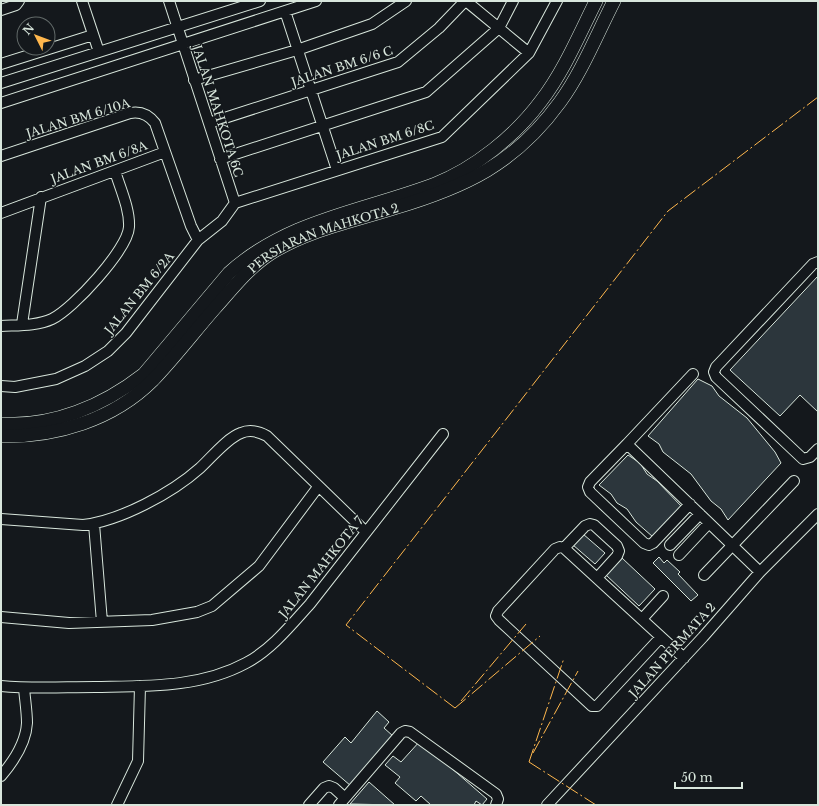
<svg xmlns="http://www.w3.org/2000/svg" width="819" height="806" viewBox="0 0 819 806" font-family="'Libre Baskerville',serif">
<style>
.building{fill:#2c363c;stroke:#d8e6dc}
.lines{fill:none;stroke-linecap:round;stroke-linejoin:round}
.minor-casing{stroke:#d8e6dc;stroke-width:12}
.major-casing{stroke:#d8e6dc;stroke-width:14}
.minor{stroke:#14181c;stroke-width:10}
.major{stroke:#14181c;stroke-width:13}
.power{stroke:#ffb74d;stroke-width:1;stroke-dasharray:14 3 2 3;stroke-linecap:butt}
.labels{text-anchor:middle;dominant-baseline:central;stroke-width:3;stroke-linejoin:round;paint-order:stroke}
.street-label{font-size:12px;fill:#d8e6dc;stroke:#14181c}
</style>
<rect width="100%" height="100%" fill="#14181c"/>
<path class="building" d="M 818,276 L 818,412 L 800,395 L 780,416 L 730,370 Z
M 698,379 L 712,386 L 719,396 L 747,418 L 775,452 L 781,463 L 728,520 L 721,509 L 711,501 L 691,474 L 663,452 L 659,444 L 648,436 Z
M 628,455 L 640,463 L 647,474 L 657,481 L 683,508 L 653,537 L 636,522 L 627,509 L 617,503 L 611,494 L 599,485 Z
M 583,534 L 605,553 L 595,564 L 573,545 Z
M 659,557 L 664,563 L 667,560 L 680,572 L 678,574 L 698,595 L 691,601 L 653,563 Z
M 622,558 L 655,589 L 639,606 L 606,575 Z
M 377,711 L 389,722 L 384,728 L 393,736 L 351,786 L 323,762 L 345,737 L 351,743 Z
M 420,741 L 487,799 L 482,805 L 476,801 L 474,805 L 431,805 L 421,796 L 416,801 L 395,783 L 400,777 L 385,765 L 393,756 L 401,762 Z
M 369,782 L 395,805 L 350,804 Z"/>
<g class="lines">
<g class="minor-casing">
<path id="minor" d="M 82,1 L 99,52
M 169,1 L 235,203
M 466,1 L 529,53
M 1,10 L 16,5 L 19,1
M 285,11 L 337,170
M 1,64 L 93,35
M 194,80 L 297,50 L 372,24 L 406,1
M 1,83 L 260,1
M 1,103 L 316,1
M 209,123 L 398,62 L 439,28 L 465,1
M 1,156 L 130,113 C 140,111 148,114 155,123 L 191,226 L 198,240
M 220,159 L 426,92 L 499,28 L 513,1
M 235,203 L 442,137 L 529,53 L 557,1
M 1,213 L 165,152
M 818,262 L 813,264 L 716,367 L 714,372 L 716,377 L 803,459 L 810,457 L 818,449
M 22,324 L 41,197
M 1,326 C 17,325 37,326 52,319 C 73,309 128,249 129,227 C 130,209 120,188 115,171
M 693,374 L 627,444 L 760,572
M 1,386 L 15,387 L 56,379 L 85,366 L 108,351 L 126,333 L 198,240 L 222,221 L 235,203
M 627,444 L 590,482 L 588,487 L 590,492 L 644,543 L 649,545 L 653,543 L 690,504
M 1,519 L 83,525 C 120,521 172,493 200,468 C 211,458 227,438 241,433 C 250,429 258,431 267,436 L 366,532
M 94,524 L 102,622
M 670,545 L 700,514
M 564,548 L 585,526 L 590,524 L 594,525 L 617,546 L 619,551 L 617,556 L 597,578
M 679,555 L 709,523
M 704,575 L 794,481
M 1,617 L 69,623 L 152,620 L 197,612 L 212,606 L 259,566 L 318,487
M 642,619 L 663,596
M 661,637 L 597,706 L 592,706 L 499,620 L 496,616 L 498,611 L 555,549 L 560,547 L 564,548 L 684,658
M 1,686 C 32,689 63,687 95,687 C 146,686 200,688 246,663 C 271,650 291,625 310,604 L 443,434
M 1,776 C 13,762 26,742 27,723 C 27,712 25,700 24,688
M 117,805 L 138,761 L 140,686
M 309,805 L 324,788 L 329,786 L 334,788 L 345,798
M 339,805 L 401,733 L 405,731 L 410,732 L 496,794 L 498,799 L 496,805
M 547,805 L 703,637 L 760,572 L 818,514"/>
</g>
<g class="major-casing">
<g id="major">
<path d="M 1,424 C 53,427 103,406 144,374 L 229,273 C 287,220 364,211 435,184 C 475,168 515,136 541,101 C 564,71 579,35 596,1"/>
<path id="s1" d="M 1,436 C 56,437 113,420 153,380 C 175,357 194,332 215,308 C 232,289 249,267 271,253 C 308,230 353,221 394,208 C 465,187 515,164 560,102 C 582,72 597,34 614,1"/>
</g>
</g>
<use href="#minor" class="minor"/>
<use href="#major" class="major"/>
<path class="power" d="M 461,701 L 526,624
M 455,708 L 346,625 L 668,211 L 818,97
M 455,708 L 540,636
M 533,753 L 578,671
M 529,762 L 564,658
M 529,762 L 596,805"/>
</g>
<g class="labels">
<g class="street-label">
<text transform="translate(342 66) rotate(-18)">JALAN BM 6/6 C</text>
<text transform="translate(218 111) rotate(72)">JALAN MAHKOTA 6C</text>
<text transform="translate(78 118) rotate(-17)">JALAN BM 6/10A</text>
<text transform="translate(385 140) rotate(-18)">JALAN BM 6/8C</text>
<text transform="translate(99 162) rotate(-20)">JALAN BM 6/8A</text>
<text stroke="none"><textPath href="#s1" startOffset="394">PERSIARAN MAHKOTA 2</textPath></text>
<text transform="translate(139 293) rotate(-51)">JALAN BM 6/2A</text>
<text transform="translate(321 567) rotate(-51)">JALAN MAHKOTA 7</text>
<text transform="translate(672 650) rotate(-48)">JALAN PERMATA 2</text>
</g>
</g>
<rect width="819" height="806" fill="none" stroke="#d8e6dc" stroke-width="4"/>
<g transform="translate(36 36) rotate(312)"><circle r="19" fill="#14181c" stroke="#626a69"/>
<path d="M0-3L7 15L0 10L-7 15Z" fill="#ffb74d"/>
<text y="-6" font-size="11" font-weight="bold" text-anchor="middle" fill="#d8e6dc">N</text>
</g>
<path d="M675 782v6h67v-6" fill="none" stroke="#d8e6dc" stroke-width="2"/>
<text x="681" y="782" font-size="12" fill="#d8e6dc" stroke="#14181c" stroke-width="3" paint-order="stroke">50 m</text>
</svg>
